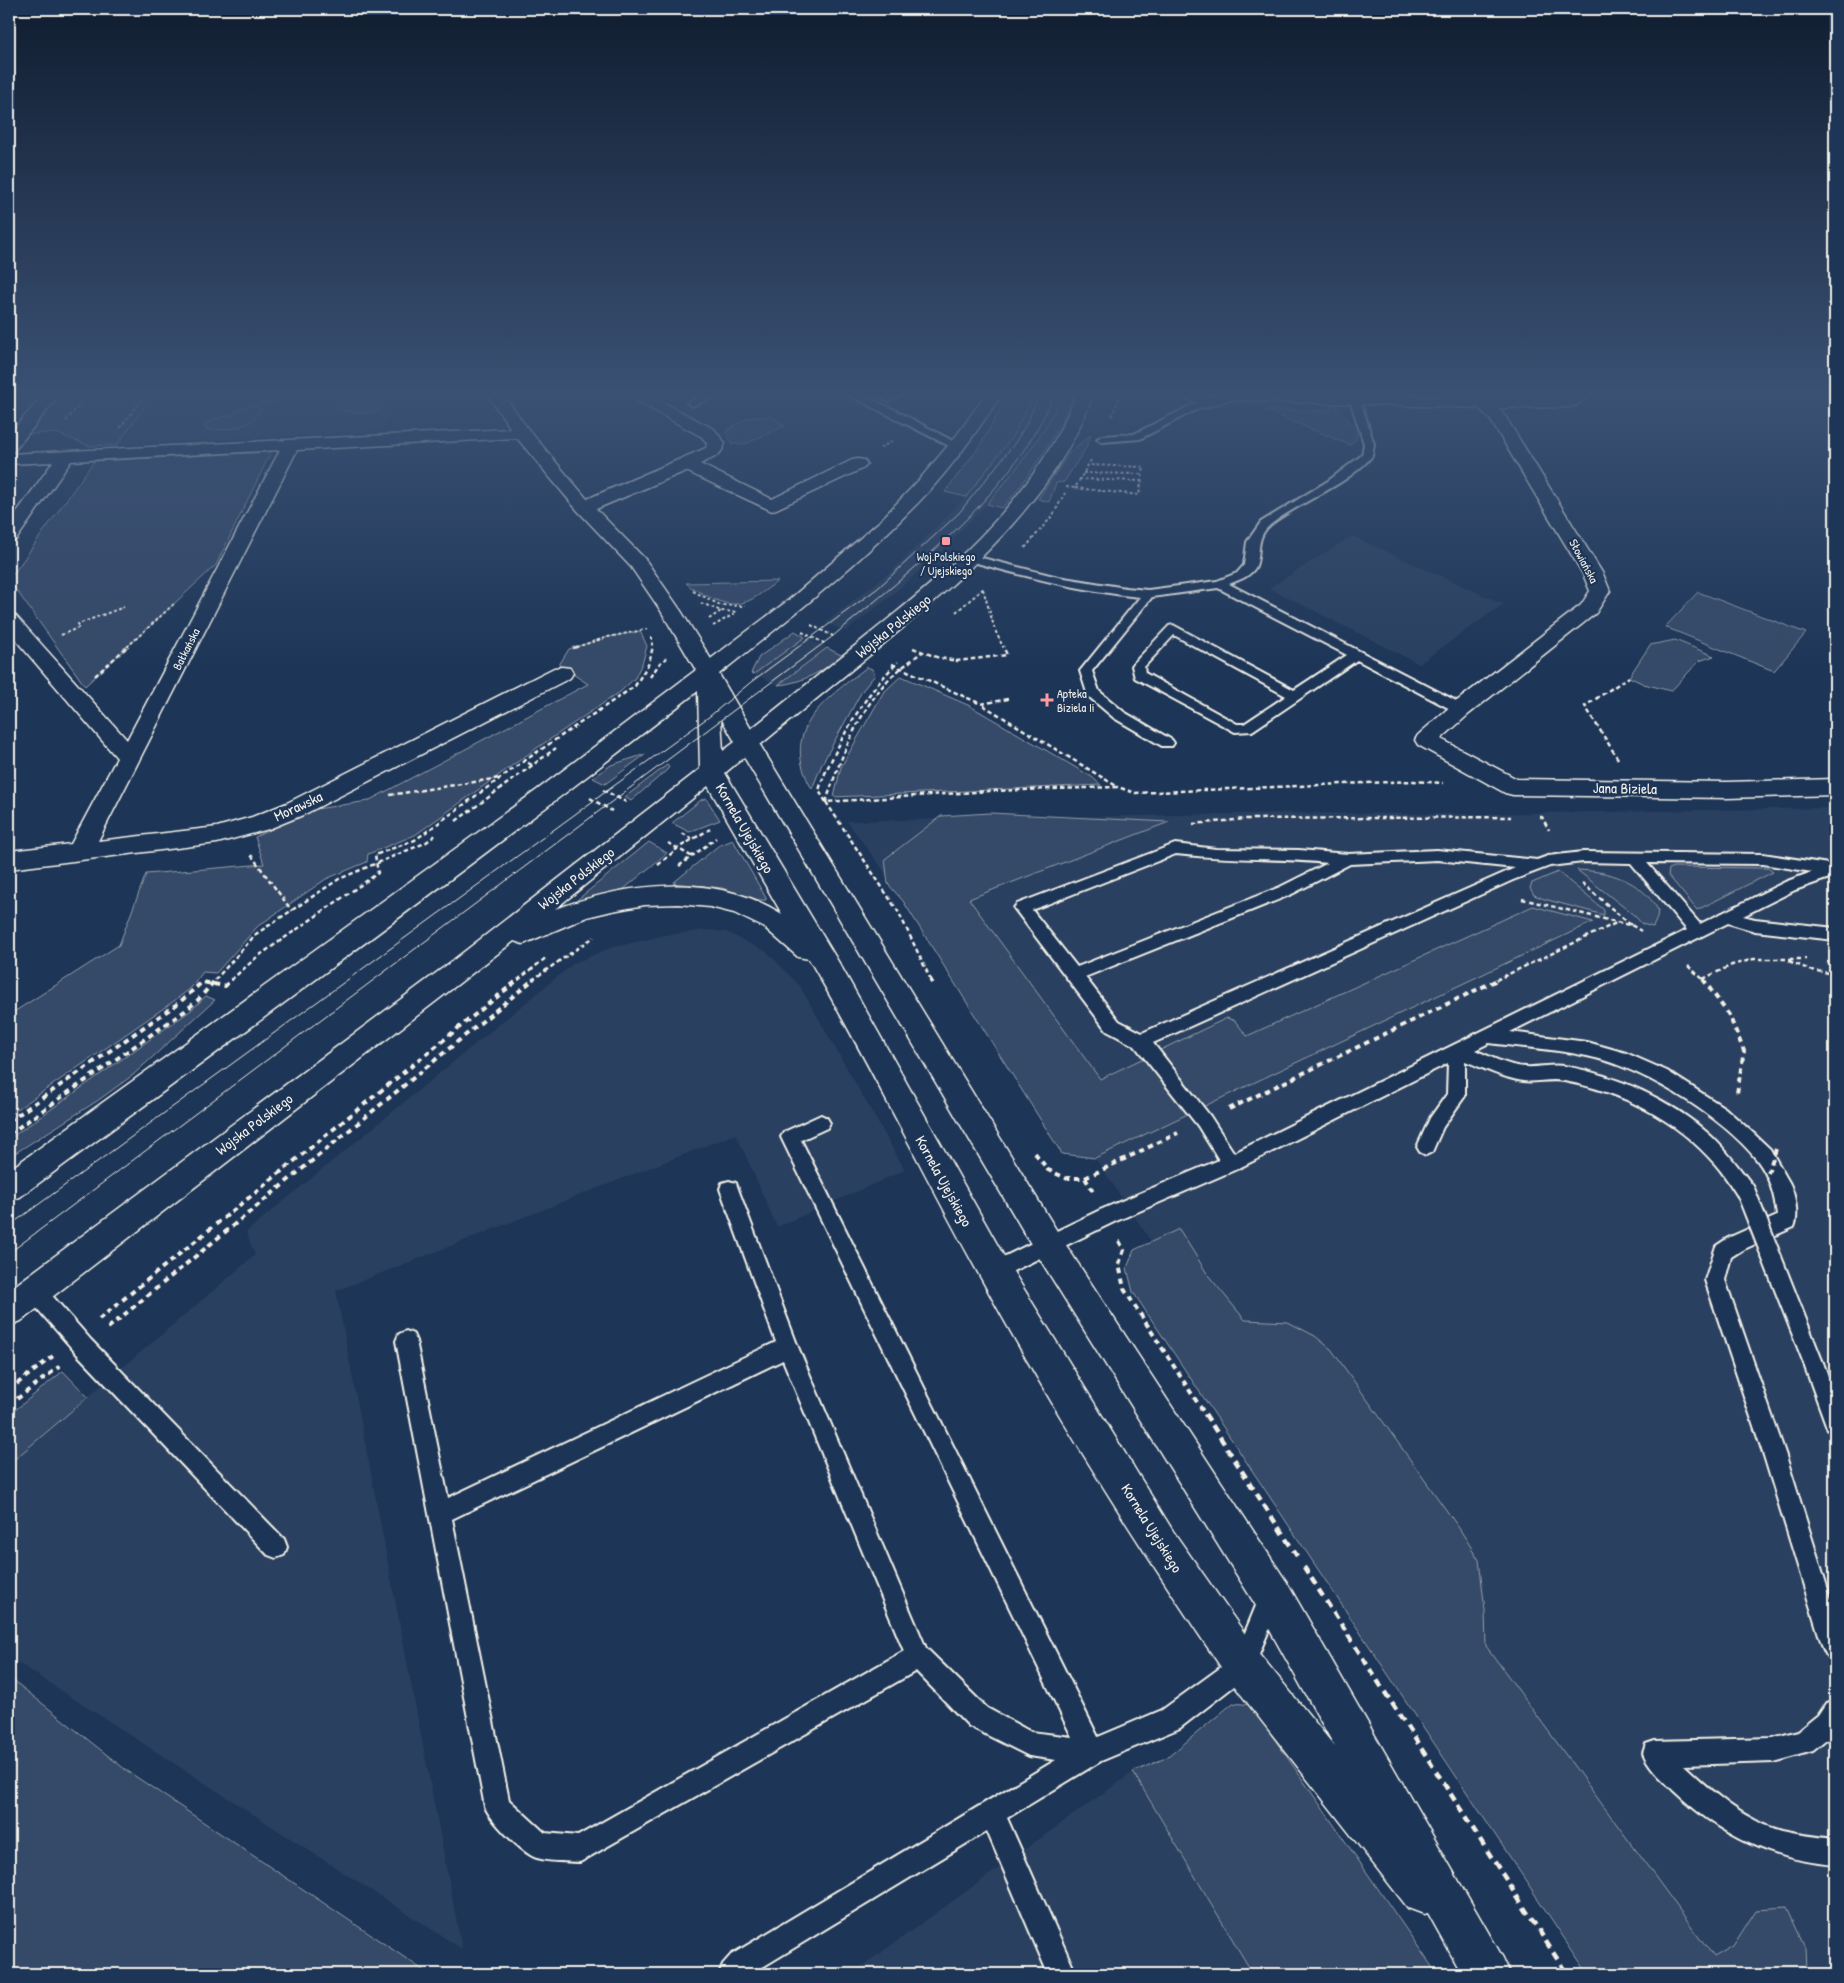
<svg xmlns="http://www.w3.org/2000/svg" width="1844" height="1983" viewBox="0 0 1844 1983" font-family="'Patrick Hand',sans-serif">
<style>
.built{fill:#2a4060}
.green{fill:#354a67;stroke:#949ea8}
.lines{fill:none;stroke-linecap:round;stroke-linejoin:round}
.service-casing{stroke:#f4f1e8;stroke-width:4}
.minor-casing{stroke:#f4f1e8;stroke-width:3}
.tertiary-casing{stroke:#f4f1e8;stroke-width:3}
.primary-casing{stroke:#f4f1e8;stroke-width:3}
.path-far3{stroke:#f4f1e8;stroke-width:2;stroke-dasharray:3 2.5;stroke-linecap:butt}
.path-far2{stroke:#f4f1e8;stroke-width:2.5;stroke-dasharray:4.5 3;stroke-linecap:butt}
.path-far1{stroke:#f4f1e8;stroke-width:4;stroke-dasharray:5.5 4.5;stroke-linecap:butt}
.path{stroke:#f4f1e8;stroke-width:4.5;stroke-dasharray:8 5.5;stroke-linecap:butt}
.service{fill:#1d3557;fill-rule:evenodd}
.minor{fill:#1d3557;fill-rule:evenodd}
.tertiary{fill:#1d3557;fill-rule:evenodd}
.primary{fill:#1d3557;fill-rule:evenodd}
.tram{stroke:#f4f1e8;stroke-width:1}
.service-bridge-casing{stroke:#f4f1e8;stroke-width:22;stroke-linecap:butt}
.path-bridge{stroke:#f4f1e8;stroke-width:4;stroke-dasharray:5.5 4.5;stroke-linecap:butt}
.service-bridge{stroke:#1d3557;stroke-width:18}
.poi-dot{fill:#ff9aa2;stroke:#1d3557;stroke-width:2}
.labels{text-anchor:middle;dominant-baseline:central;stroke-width:4.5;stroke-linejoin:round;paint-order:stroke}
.far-poi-label{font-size:12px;fill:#f4f1e8;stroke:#1d3557}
.far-street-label{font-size:12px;fill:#f4f1e8;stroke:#1d3557}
.street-label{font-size:15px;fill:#f4f1e8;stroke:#1d3557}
</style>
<rect width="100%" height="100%" fill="#1d3557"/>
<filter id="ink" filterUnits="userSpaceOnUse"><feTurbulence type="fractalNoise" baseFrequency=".02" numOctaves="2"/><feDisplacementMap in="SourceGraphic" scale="10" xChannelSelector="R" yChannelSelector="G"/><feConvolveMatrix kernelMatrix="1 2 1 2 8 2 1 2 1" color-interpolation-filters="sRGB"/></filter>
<g filter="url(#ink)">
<path class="built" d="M 156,391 L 402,391 L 382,431 L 117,445 Z
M 1037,391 L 1062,391 L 1044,429 L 1026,457 L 987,504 L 937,555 L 892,595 L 846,631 L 825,623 L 895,568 L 966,497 L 1012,437 Z
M 1352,536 L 1503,604 L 1419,664 L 1269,588 Z
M 805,637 L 827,648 L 778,685 L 754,674 Z
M 1835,808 L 1835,1974 L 1645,1974 L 1095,1158 L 847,821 L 1285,813 L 1474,814 Z
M 709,930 L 726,932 L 767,952 L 800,986 L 905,1170 L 777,1227 L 736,1134 L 336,1291 L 462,1949 L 9,1657 L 9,1464 L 255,1255 L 246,1232 L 574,963 L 610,948 L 665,935 Z
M 1133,1772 L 1253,1974 L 851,1974 Z"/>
<path class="green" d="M 64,391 L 156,391 L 117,445 L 89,446 L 56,433 L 28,434 Z
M 255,391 L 282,391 L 286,397 L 275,403 L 260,403 Z
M 348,391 L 377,391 L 388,401 C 376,416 362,413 344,411 L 337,402 Z
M 1011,391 L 1037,391 L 1012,437 L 966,497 L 945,492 L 979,447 Z
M 1062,391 L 1075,391 C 1061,428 1029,479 1002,508 L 987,504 C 1016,469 1047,434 1062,391 Z
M 1328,403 L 1336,406 C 1340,418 1371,429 1350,445 L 1265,410 L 1331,411 Z
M 250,405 L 256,406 L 261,409 C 250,430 230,429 208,430 L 204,426 C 211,417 222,419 231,415 C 237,412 242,407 250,405 Z
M 771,416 L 785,426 L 745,444 L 732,444 L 726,431 L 747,418 Z
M 1091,434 L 1086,448 L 1064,482 L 1056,483 L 1049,502 L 1038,499 L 1069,453 Z
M 271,452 L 216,565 L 85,686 L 9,580 L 94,461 Z
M 778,581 C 753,599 741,613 709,597 C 702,593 692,589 686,583 Z
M 1698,592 L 1806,633 L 1774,671 L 1665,627 Z
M 640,631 L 647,646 L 643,661 L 635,678 L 620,692 L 534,750 L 415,835 L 368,854 L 367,862 L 326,879 L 258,926 L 216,973 L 203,972 L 191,988 L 174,1001 L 9,1115 L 9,1015 L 119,945 L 146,874 L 264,864 L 255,837 L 310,810 L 368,801 L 588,684 L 559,665 L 569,649 L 608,637 Z
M 795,631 L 805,637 L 754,674 L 751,673 L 759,657 Z
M 1675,640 L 1714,656 L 1699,661 L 1671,691 L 1644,684 L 1629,677 L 1650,645 Z
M 827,648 L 843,656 C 824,670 803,683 778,685 Z
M 867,667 L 872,669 L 875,675 L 862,691 L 822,764 L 812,789 C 778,730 825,700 867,667 Z
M 901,676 L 970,706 L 1092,777 L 1101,785 L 834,797 L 841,767 L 883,693 Z
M 646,754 L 605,784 L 593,778 L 611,765 Z
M 667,765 L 669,767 L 667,770 L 631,801 L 625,797 Z
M 706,798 L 720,820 L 689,832 L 672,823 L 701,800 Z
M 990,813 L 1169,822 L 969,899 L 1100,1079 L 1227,1018 L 1235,1021 L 1247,1036 L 1533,906 L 1593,922 L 1095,1158 L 1062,1154 L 903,901 L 888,884 L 885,859 L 941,816 Z
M 733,840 L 766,898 L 766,900 L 759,900 L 722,888 L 673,883 L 718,846 Z
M 649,842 L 667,853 L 624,889 L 579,902 L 577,900 Z
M 1673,867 L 1768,868 L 1773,872 L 1697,910 L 1668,875 L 1669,869 Z
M 1577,870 C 1609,871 1641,880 1658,910 L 1657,918 L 1653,927 L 1642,924 L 1635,916 Z
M 1558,872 L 1604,910 L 1604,915 L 1544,899 L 1534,895 L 1530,888 L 1532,883 Z
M 206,996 L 215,1000 L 133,1075 L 97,1101 L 9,1157 L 9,1139 L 190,1011 Z
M 1179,1229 L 1208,1275 L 1245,1320 L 1288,1322 L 1315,1336 L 1331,1349 L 1459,1528 L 1479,1560 L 1485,1610 L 1486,1646 L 1714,1957 L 1733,1946 L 1756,1910 L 1787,1908 L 1805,1947 L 1806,1974 L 1588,1974 L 1133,1292 L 1127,1268 L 1134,1250 Z
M 63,1371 L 88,1397 L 9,1464 L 9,1415 Z
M 9,1677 L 126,1770 L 429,1974 L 9,1974 Z
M 1233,1703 L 1251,1705 L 1437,1974 L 1253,1974 L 1133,1772 L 1168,1757 Z"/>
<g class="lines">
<g class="service-casing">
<path id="service" d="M 715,391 L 728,391 L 695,405 L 692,406 L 687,403 Z
M 841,391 L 853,391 L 897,411 L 962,446 L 961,448 L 953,448 Z
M 868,391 L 880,391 L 888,395 L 898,391 L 911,391 L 888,401 Z
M 1174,391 L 1185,391 L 1209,403 L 1140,439 L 1102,442 L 1097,439 L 1102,436 L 1134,434 L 1196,403 L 1175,393 Z
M 1355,397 L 1360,400 L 1374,444 L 1372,456 C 1347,486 1300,501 1270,525 C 1254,539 1262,555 1255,568 C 1249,577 1239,580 1229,584 L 1466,706 L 1468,709 L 1466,712 L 1456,712 L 1357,660 L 1252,731 L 1235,732 L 1135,678 L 1132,666 L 1134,663 L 1169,626 L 1173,625 L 1294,690 L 1347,655 L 1218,588 L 1152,597 L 1092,671 L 1099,691 L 1124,712 L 1172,740 L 1174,743 L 1172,746 L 1162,746 L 1114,718 L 1088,696 L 1080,671 L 1140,597 C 1081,591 1023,576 966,560 L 964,558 L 970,555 L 1058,577 L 1126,588 L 1148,590 L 1217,581 L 1237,573 L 1244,565 L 1247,542 L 1261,522 L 1328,481 L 1362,455 L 1364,444 L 1350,400 ZM 1174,635 L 1286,696 L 1244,724 L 1237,724 L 1145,673 L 1144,667 Z
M 1175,844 L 1216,849 L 1299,850 L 1348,854 L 1437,850 L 1537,860 L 1548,856 L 1583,852 L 1763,854 L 1835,865 L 1835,876 L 1795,890 L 1743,916 L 1755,919 L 1835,928 L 1835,940 L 1755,931 L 1728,923 L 1510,1032 L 1587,1042 L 1626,1053 L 1667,1071 L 1725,1108 L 1753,1133 L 1770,1149 L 1790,1184 C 1795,1195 1799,1216 1794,1227 L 1742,1250 L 1731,1257 L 1725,1280 L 1786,1456 L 1835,1612 L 1835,1660 L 1827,1656 L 1823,1648 L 1764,1456 L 1705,1280 L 1716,1246 L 1728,1238 L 1777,1216 C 1775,1196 1770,1177 1757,1160 C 1722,1116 1642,1067 1587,1056 C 1555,1049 1521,1047 1489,1043 L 1475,1050 C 1491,1057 1508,1066 1525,1067 C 1538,1068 1551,1064 1564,1066 C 1616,1075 1672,1100 1711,1136 C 1727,1151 1740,1169 1753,1186 L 1755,1192 L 1753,1198 L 1746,1200 L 1739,1198 C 1731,1186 1724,1174 1715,1164 C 1677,1120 1621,1091 1564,1081 C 1550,1078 1536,1083 1523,1081 C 1503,1078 1483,1068 1465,1061 L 1465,1096 L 1443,1127 L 1432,1152 L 1426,1155 L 1420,1152 L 1417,1147 L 1430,1118 L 1447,1094 L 1448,1063 L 1237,1169 L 1114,1222 L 1001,1277 L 994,1280 L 987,1277 L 984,1271 L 987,1265 L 1100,1210 L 1219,1160 L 1198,1126 L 1135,1046 L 1107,1031 L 1014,908 L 1017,904 ZM 1176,854 C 1227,860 1277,858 1328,863 L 1280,887 L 1077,967 L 1032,910 ZM 1437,860 L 1515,868 L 1142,1033 L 1119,1021 L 1085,977 L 1290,895 L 1350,864 ZM 1583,862 L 1631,863 L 1687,930 L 1234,1153 L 1210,1116 L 1153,1043 L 1513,880 L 1550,866 ZM 1647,863 L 1763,864 L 1812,872 L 1785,882 L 1700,924 Z
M 821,1115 L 827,1118 L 830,1123 L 827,1128 L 801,1140 L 1098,1737 L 1162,1710 L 1235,1657 L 1262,1591 L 1270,1587 L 1278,1591 L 1282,1599 L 1251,1673 L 1180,1728 L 1101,1761 L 1007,1818 L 1076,1974 L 1048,1974 L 987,1831 L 751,1974 L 719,1974 L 723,1964 L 731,1955 L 1056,1760 L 1029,1756 L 969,1726 L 916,1671 L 580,1862 C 567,1861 550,1862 537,1858 C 523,1854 491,1821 485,1807 L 396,1341 L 399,1334 L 406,1331 L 413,1334 L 416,1341 L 448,1498 L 776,1342 L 720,1189 L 722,1183 L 729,1181 L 736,1183 L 738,1189 L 798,1347 L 926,1648 L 987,1708 L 1031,1732 L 1072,1737 L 781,1137 L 784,1132 ZM 783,1360 L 904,1651 L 578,1836 L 545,1833 L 509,1800 L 452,1519 Z
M 34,1281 L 41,1283 L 91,1340 L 284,1539 L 287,1547 L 284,1555 L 276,1558 L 268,1555 L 77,1354 L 27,1297 L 24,1290 L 27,1283 Z
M 1815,1357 L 1822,1360 L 1835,1395 L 1835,1434 L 1828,1430 L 1805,1367 L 1808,1360 Z
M 1835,1700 L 1835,1733 L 1813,1751 L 1773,1762 L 1683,1765 C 1712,1792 1743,1820 1782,1831 C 1800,1835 1817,1837 1835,1839 L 1835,1865 C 1770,1859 1722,1836 1674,1791 C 1663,1780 1649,1768 1643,1753 L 1646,1744 L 1655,1741 L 1773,1738 L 1798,1731 L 1818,1715 L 1826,1703 Z"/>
</g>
<g class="minor-casing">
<path id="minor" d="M 46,391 L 62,391 L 15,450 L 9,451 L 9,435 Z
M 485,391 L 501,391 L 528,429 L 587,499 L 706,448 L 707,443 L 702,437 L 624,394 L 622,391 L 641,391 L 714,429 L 725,443 C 721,457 712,458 700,464 L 772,499 L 852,460 L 858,459 L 864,460 L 867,464 L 864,468 L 772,511 L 686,471 L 596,509 L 645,559 L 681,611 L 719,672 L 716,677 L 708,678 L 700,677 L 661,611 L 631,567 L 578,511 L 517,438 L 297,450 L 98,841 L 217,827 L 252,817 L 287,803 L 554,668 L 562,667 L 570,668 L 573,673 L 570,678 L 303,815 L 269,829 L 217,843 L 9,869 L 9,851 L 71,844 L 117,758 L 9,632 L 9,614 L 16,616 L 127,740 L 280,450 L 71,461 L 16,540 L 9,542 L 9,523 L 53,462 L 9,464 L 9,454 L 511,429 Z
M 1226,391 L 1471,398 L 1466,391 L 1482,391 L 1488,398 L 1567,397 L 1576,391 L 1594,391 L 1577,405 L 1571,407 L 1498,408 L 1505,416 L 1603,574 L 1610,591 L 1596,613 L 1469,714 L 1441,739 L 1517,779 L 1727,782 L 1835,779 L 1835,795 L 1727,798 L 1513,795 L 1505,793 L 1418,745 L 1415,740 L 1418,735 L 1453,704 L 1581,605 L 1590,591 L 1583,574 L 1490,419 L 1479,408 L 1229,400 L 1204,408 L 1198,406 L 1196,403 L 1198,400 Z"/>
</g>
<g class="tertiary-casing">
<path id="tertiary" d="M 988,391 L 1004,391 C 981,425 959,458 931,489 C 867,558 793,616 719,674 L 751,729 C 789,699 827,668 866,637 C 935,582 1006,523 1052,445 C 1062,428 1070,409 1078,391 L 1094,391 C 1060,496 958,583 875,651 C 836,682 798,714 760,745 L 1060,1236 L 1286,1581 L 1292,1595 L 1286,1609 L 1272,1615 L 1258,1609 L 1038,1256 L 744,757 L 725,773 L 842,968 L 1006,1260 L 1173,1531 L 1257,1651 L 1263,1665 L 1257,1679 L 1243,1685 L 1229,1679 C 1141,1550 1057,1418 982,1280 C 923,1174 870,1064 809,959 L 798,957 L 765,928 L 734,913 L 710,907 L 678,904 L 645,905 L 612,911 L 587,917 L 523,944 L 514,941 L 21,1321 L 9,1326 L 9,1290 L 451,962 L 700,769 L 698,691 C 475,864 247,1030 20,1197 L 9,1201 L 9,1170 L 537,790 L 790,599 L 879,522 L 919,480 L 957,435 ZM 721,718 L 735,742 L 723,751 ZM 708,786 L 782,914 C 714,871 627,883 555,909 Z"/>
</g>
<g class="primary-casing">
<path id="primary" d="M 1272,1575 L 1286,1581 L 1503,1958 L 1510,1974 L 1462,1974 L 1428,1913 L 1424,1914 L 1408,1908 L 1229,1679 L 1223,1665 L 1229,1651 L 1243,1645 L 1257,1651 L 1335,1747 L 1258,1609 L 1252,1595 L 1258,1581 Z"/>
</g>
<path class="path-far3" d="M 316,391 L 324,391
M 1112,416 L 1122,391
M 66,421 L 91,391
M 120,428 L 148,391
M 880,448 L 894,440
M 1083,473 L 1142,474
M 1079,479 L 1141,481
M 1066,487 L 1075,488 L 1091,460
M 1075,488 L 1139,495 L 1144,467 L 1088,465
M 1025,548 L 1053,515 L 1065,493
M 983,589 L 995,630 L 1003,647
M 693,591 L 720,605 L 745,606
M 701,603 L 721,611 L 738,612
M 956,612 L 985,587
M 709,619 L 721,611
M 811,625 L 835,637
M 713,626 L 734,614
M 802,632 L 826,644
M 61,635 L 80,627 L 78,624 L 124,607
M 652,637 L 652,647
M 127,647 L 175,603
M 576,647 L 608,637 L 648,629"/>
<path class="path-far2" d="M 573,648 L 580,646
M 913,648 L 939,658 L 957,661 L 1007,655 L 1003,646
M 892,664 L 981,704
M 95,676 L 128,646
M 650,677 L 660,663 L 667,658
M 1008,699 L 981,704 L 1118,787
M 1618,759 L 1585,706 L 1629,677
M 532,765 L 524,761 L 635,686 L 649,663 L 653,646
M 603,790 L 626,802
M 390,795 L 500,778
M 590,798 L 612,811
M 826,802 L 819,791 C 822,778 828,767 834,755 C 851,720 870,689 898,662
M 826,802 C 840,759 858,712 889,679 C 899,669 911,661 922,652
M 1540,817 L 1542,817 L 1549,830
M 456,821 L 556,748
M 1193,824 L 1246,819 L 1511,817
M 682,833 L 692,839
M 668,843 L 691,856
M 251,855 L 292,911
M 658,865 L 678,848 L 710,829
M 679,866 L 716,838
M 1582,883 L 1632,926
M 1522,899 L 1633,926 L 1641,931
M 1789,961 L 1810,970 L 1835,974
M 1827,962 L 1835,963
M 1688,966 L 1704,980
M 1703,979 L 1732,965 L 1754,959 L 1806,959
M 215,980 L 256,934 L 339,879 L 425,843 L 436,835
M 231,980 L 257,957 L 378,873 L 375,855 L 415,840 L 524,761
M 518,980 L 547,957
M 532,980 L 594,937
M 931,980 L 899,913 L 826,802 L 989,791 L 1118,787 L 1135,793 L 1413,781 L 1443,783
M 1496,980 L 1616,923"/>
<path class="path-far1" d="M 930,979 L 932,983
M 1703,979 L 1729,1015 L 1744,1051 L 1737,1093
M 1229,1109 L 1499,979
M 9,1121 L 180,1002 L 202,982 L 225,986 L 232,979
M 9,1134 L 185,1011 L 198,1000 L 216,979
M 1035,1153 L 1048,1170 L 1066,1178 L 1085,1178 L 1178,1133
M 1085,1178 L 1093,1191
M 1119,1241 L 1124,1250 L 1119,1264 L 1124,1289 L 1206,1416
M 99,1319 L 519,979
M 108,1328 L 534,979
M 9,1390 L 53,1356
M 9,1405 L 60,1366"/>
<path class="path" d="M 1205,1414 L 1297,1556
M 1304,1567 L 1567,1974"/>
<use href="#service" class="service"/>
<use href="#minor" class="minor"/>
<use href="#tertiary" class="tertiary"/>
<use href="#primary" class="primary"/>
<path class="tram" d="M 9,1226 L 710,716 L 751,682 L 878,588 L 959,513 L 1014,444 L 1027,423 L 1040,391
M 9,1253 L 833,636 C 912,570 1018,490 1055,391"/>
<g class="service-bridge-casing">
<path id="service-bridge" d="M 1746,1192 L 1815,1367"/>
</g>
<path class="path-bridge" d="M 1768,1173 L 1776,1149"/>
<use href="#service-bridge" class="service-bridge"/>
</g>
</g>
<linearGradient id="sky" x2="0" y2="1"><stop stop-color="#101d30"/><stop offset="0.59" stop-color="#3a5174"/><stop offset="1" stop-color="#3a5174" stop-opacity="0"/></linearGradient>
<rect width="1844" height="668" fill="url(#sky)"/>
<g class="poi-dot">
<rect x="941" y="536" width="10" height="10" rx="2.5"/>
<path d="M1044.5 692.5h5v5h5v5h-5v5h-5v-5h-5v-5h5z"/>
</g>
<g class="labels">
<g class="far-poi-label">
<text x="946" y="556">Woj.Polskiego<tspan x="946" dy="14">/ Ujejskiego</tspan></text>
<text x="1057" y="693" text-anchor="start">Apteka<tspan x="1057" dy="14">Biziela Ii</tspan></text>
</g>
<g class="far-street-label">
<text transform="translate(1584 561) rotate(62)">Słowiańska</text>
<text transform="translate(186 649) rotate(-63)">Bałkańska</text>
</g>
<g class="street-label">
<text transform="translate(893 626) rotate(-39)">Wojska Polskiego</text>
<text transform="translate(1625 788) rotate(1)">Jana Biziela</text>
<text transform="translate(298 806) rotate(-25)">Morawska</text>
<text transform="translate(745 828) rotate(60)">Kornela Ujejskiego</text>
<text transform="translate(576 878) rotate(-38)">Wojska Polskiego</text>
<text transform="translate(254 1124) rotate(-37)">Wojska Polskiego</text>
<text transform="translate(944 1181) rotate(61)">Kornela Ujejskiego</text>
<text transform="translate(1152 1528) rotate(58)">Kornela Ujejskiego</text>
</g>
</g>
<rect width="1844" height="1983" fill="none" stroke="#1d3557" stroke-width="30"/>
<rect x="15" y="15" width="1814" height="1953" fill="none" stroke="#f4f1e8" stroke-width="2" filter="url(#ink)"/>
</svg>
